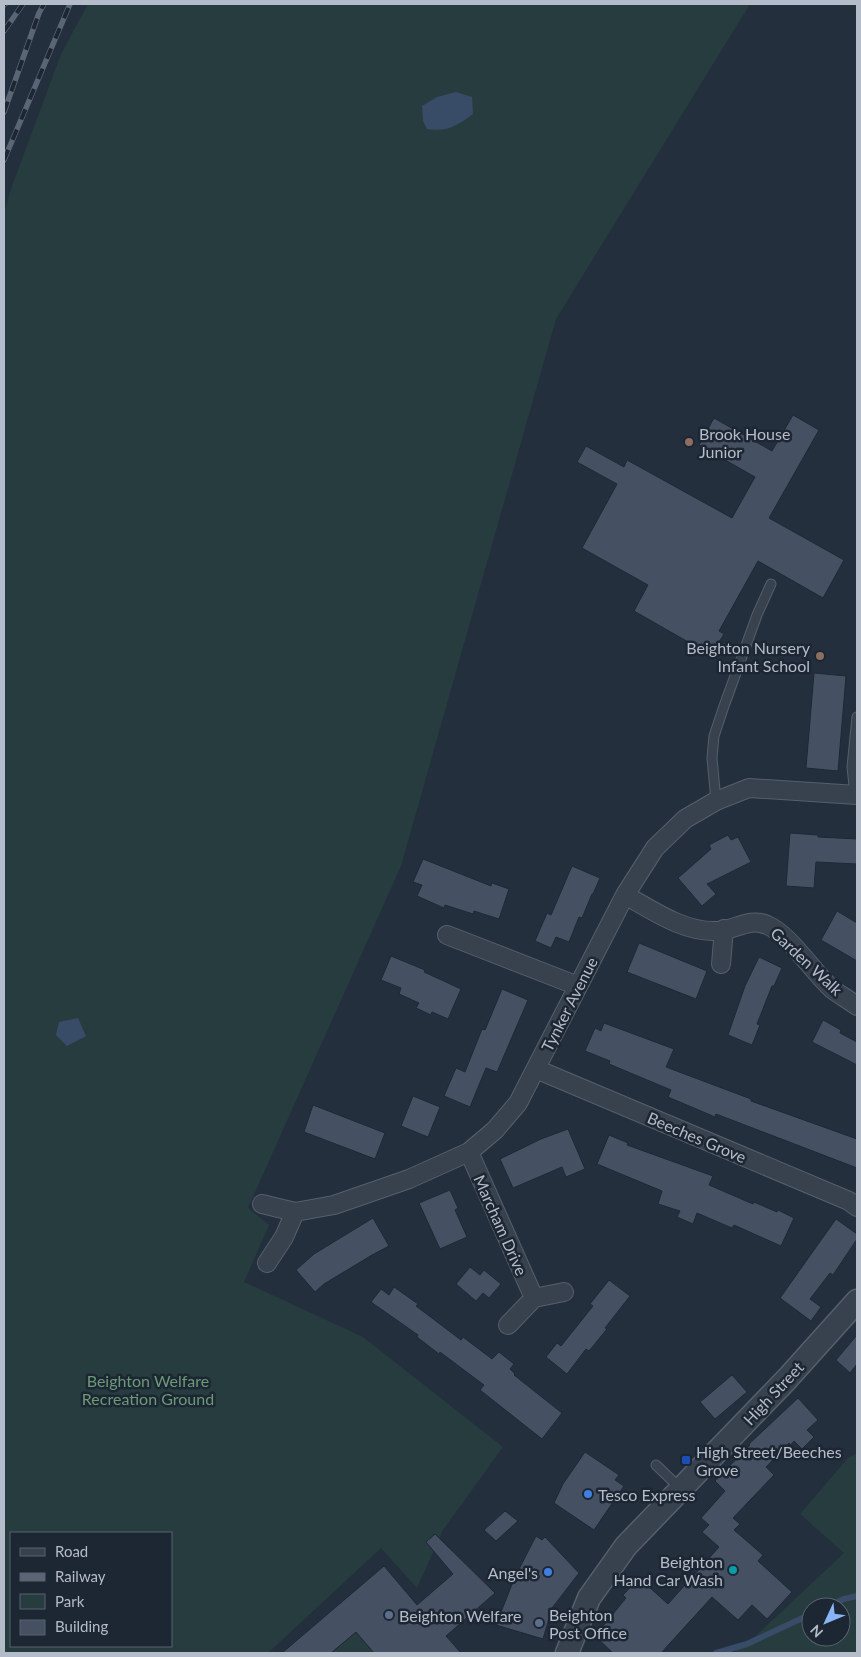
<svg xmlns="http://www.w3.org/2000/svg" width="861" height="1657" viewBox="0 0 861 1657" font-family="Lato,sans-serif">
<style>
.green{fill:#263c3f;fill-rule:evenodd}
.water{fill:#394c67}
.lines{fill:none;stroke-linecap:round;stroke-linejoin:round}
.stream{stroke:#394c67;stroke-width:6}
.building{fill:#455162;stroke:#1f2835}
.service-casing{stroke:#565f6c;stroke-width:11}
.minor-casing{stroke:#565f6c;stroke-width:20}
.tertiary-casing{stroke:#565f6c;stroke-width:25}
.service{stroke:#38414e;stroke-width:9}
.minor{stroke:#38414e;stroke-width:18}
.tertiary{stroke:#38414e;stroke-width:22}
.rail-casing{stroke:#5a6575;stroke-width:5.5}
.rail{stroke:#1d2633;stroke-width:4;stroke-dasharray:11;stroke-linecap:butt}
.education-dot{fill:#8d6e63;stroke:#1d2633;stroke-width:2}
.transit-dot{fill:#1a4fb4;stroke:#1d2633;stroke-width:2}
.shop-dot{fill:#3f7fe0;stroke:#1d2633;stroke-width:2}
.culture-dot{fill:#0f9aa8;stroke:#1d2633;stroke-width:2}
.service-dot{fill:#5c6f8a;stroke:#1d2633;stroke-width:2}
.labels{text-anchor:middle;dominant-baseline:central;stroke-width:5;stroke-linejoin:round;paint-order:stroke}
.poi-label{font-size:16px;fill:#b4bcc9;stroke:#1d2633;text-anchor:start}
.street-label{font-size:16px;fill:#b4bcc9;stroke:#1d2633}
.park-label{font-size:16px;fill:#6b9a76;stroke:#1d2633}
</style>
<rect width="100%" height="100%" fill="#242f3e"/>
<path class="green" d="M 88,4 L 750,4 L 556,319 L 401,866 L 248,1208 L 269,1225 L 244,1282 L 363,1337 L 503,1447 L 443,1530 L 417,1588 L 381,1548 L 268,1653 L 4,1653 L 4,213 L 11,189 L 61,54 ZM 11,1533 L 171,1533 L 171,1646 L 11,1646 Z
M 857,1453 L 857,1653 L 732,1653 L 747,1644 L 844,1553 L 800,1514 L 848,1458 ZM 811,1607 L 841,1607 L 841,1637 L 811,1637 Z
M 356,1632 L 374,1653 L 330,1653 Z"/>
<path class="water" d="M 456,92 L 472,97 L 473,114 C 457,126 447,132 427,129 L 423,121 L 422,106 L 437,97 Z
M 78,1018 L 86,1036 L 67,1046 L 56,1035 L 59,1022 Z"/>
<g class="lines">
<path class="stream" d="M 827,1607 L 844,1599 L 857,1596
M 716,1653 L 747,1644 L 811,1614"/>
</g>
<path class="building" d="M 793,415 L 819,430 L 769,518 L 844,560 L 823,598 L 758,561 L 719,631 L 724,634 L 711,655 L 634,611 L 648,585 L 582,548 L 617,484 L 577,462 L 586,446 L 624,467 L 627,460 L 732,518 L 755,477 L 699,445 L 714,418 L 772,451 Z
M 814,673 L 846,676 L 838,771 L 806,768 Z
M 790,833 L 818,835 L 818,837 L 857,839 L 857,864 L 816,862 L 814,888 L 786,886 Z
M 728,835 L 731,840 L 738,837 L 751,862 L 707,884 L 716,894 L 702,906 L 678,878 L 711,849 L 709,845 Z
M 423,859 L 491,886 L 492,883 L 509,889 L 499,919 L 474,911 L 473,914 L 445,905 L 444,908 L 417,896 L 422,885 L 413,882 Z
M 572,866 L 600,878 L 593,894 L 592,894 L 582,918 L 579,917 L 569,942 L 556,937 L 551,948 L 535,941 L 547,913 L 551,915 Z
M 837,911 L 857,923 L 857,961 L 821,940 Z
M 639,943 L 707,971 L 696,999 L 627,972 Z
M 391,956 L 425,970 L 424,972 L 461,989 L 448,1019 L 432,1012 L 431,1015 L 416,1008 L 419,1003 L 399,994 L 401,988 L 381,980 Z
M 759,957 L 782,968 L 774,986 L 772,986 L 757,1024 L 760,1025 L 752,1045 L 728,1035 L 745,986 Z
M 502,989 L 528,1000 L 497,1072 L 486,1068 L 470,1107 L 444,1096 L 456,1068 L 465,1072 L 482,1029 L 485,1030 Z
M 823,1020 L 841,1030 L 840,1033 L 857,1042 L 857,1065 L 812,1042 Z
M 604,1023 L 674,1049 L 666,1067 L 751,1099 L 751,1101 L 857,1139 L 857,1168 L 716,1114 L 715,1117 L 668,1097 L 671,1090 L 609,1064 L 610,1061 L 585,1051 L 595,1028 L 601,1031 Z
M 413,1096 L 440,1107 L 428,1137 L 401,1126 Z
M 313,1105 L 385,1133 L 375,1159 L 304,1132 Z
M 568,1129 L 585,1169 L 566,1177 L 562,1167 L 513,1188 L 500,1159 L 541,1139 Z
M 609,1135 L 628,1143 L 627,1145 L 713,1176 L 709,1185 L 753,1204 L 754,1202 L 777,1212 L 778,1210 L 794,1218 L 781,1246 L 734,1225 L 732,1228 L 697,1213 L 693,1224 L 677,1217 L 680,1211 L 658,1204 L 662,1191 L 597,1164 Z
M 450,1190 L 458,1208 L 455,1210 L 467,1237 L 440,1249 L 419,1203 Z
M 373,1218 L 389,1246 L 372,1255 L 324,1284 L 315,1292 L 296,1270 L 314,1254 Z
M 836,1219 L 857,1234 L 857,1239 L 833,1275 L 830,1273 L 810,1299 L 821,1307 L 811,1321 L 780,1298 Z
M 470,1267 L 480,1275 L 484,1270 L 501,1284 L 489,1298 L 483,1293 L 476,1301 L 456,1284 Z
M 609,1280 L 630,1296 L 605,1328 L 607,1329 L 589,1351 L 586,1349 L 567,1374 L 546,1357 L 557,1343 L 561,1346 L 593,1306 L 590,1304 Z
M 394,1287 L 418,1304 L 416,1306 L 461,1340 L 463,1337 L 492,1359 L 499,1352 L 514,1364 L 510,1369 L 515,1374 L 514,1375 L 562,1413 L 542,1439 L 480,1390 L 484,1385 L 440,1352 L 439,1354 L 417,1337 L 418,1335 L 371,1302 L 381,1289 L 389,1295 Z
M 857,1335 L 857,1364 L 850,1373 L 836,1360 Z
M 732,1375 L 747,1392 L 715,1419 L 700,1402 Z
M 798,1398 L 818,1420 L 807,1430 L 814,1437 L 802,1449 L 794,1441 L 791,1445 L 789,1443 L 766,1467 L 774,1475 L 733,1518 L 740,1524 L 734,1530 L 763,1555 L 758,1561 L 792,1592 L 767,1619 L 752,1605 L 738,1620 L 712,1597 L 661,1653 L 613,1653 L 595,1636 L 626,1598 L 623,1595 L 639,1578 L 668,1604 L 719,1547 L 702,1532 L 709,1525 L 701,1518 L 725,1491 L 715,1481 L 750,1445 L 749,1444 Z
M 585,1452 L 619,1475 L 615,1480 L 624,1486 L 594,1530 L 554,1503 L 563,1484 Z
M 505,1511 L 518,1521 L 496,1541 L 484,1530 Z
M 435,1534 L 495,1593 L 446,1636 L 461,1653 L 374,1653 L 356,1632 L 331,1653 L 282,1653 L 384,1566 L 417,1605 L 453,1574 L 426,1542 Z
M 536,1536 L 542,1540 L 545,1537 L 579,1573 L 552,1608 L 543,1639 L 496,1625 L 514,1579 Z"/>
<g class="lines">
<g class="service-casing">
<path id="service" d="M 855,795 L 852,767 L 857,717
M 716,801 L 712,758 L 714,736 L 724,706 L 757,615 L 771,584
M 656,1465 L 681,1489"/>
</g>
<g class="minor-casing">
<path id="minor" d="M 625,895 C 652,910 683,932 716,931 C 734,931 749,917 767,925 C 788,933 814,973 832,989 C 840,995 849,1000 857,1006
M 447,935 L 578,986
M 721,964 L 724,929
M 536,1069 L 849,1201 L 857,1207
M 469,1152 L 534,1298 L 508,1325
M 262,1204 L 295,1212 L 334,1205 L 409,1179 L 469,1152 L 495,1130 L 518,1103 L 625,895 L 655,848 L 685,819 L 716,801 L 749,788 L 857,795
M 267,1263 L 284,1237 L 295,1212
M 534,1298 L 564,1292"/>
</g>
<g class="tertiary-casing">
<path id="tertiary" d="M 567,1653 L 589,1598 L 626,1546 L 787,1379 L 857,1301"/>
</g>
<use href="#service" class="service"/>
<use href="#minor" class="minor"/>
<use href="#tertiary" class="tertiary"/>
<g class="rail-casing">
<path id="rail" d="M 4,5 L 5,4
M 4,31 L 23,4
M 4,112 L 39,13 L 44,4
M 4,160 L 70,4"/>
</g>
<use href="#rail" class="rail"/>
</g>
<g class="education-dot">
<circle cx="689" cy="442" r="5"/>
<circle cx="820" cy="656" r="5"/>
</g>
<rect class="transit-dot" x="681" y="1455" width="10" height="10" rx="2.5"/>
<g class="shop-dot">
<circle cx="588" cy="1494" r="5"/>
<circle cx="548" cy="1572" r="5"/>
</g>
<circle class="culture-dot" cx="733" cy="1570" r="5"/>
<g class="service-dot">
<circle cx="389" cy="1615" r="5"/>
<circle cx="539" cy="1623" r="5"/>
</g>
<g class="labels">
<g class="poi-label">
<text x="699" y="433">Brook House<tspan x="699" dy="18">Junior</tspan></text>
<text x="810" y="647" text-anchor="end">Beighton Nursery<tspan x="810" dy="18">Infant School</tspan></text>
<text x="696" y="1451">High Street/Beeches<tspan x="696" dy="18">Grove</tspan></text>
<text x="598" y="1494">Tesco Express</text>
<text x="723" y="1561" text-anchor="end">Beighton<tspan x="723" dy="18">Hand Car Wash</tspan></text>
<text x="538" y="1572" text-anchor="end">Angel's</text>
<text x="549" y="1614">Beighton<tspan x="549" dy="18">Post Office</tspan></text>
<text x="399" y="1615">Beighton Welfare</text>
</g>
<g class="street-label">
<text transform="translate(807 961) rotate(43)">Garden Walk</text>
<text transform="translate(569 1004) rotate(-63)">Tynker Avenue</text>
<text transform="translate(697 1137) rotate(23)">Beeches Grove</text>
<text transform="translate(501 1225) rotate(66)">Marcham Drive</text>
<text transform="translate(773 1393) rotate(-47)">High Street</text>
</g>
<g class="park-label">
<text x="148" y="1380">Beighton Welfare<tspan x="148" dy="18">Recreation Ground</tspan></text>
</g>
</g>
<rect width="861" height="1657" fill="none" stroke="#b4bcc9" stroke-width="10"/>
<rect x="10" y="1532" width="162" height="115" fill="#1d2633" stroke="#59626f"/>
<rect x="20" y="1548" width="25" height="8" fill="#38414e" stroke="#59626f"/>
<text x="55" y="1557" font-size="15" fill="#b4bcc9">Road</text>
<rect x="20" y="1573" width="25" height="8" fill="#5a6575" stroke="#59626f"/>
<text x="55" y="1582" font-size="15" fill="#b4bcc9">Railway</text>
<rect x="20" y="1594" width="25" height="15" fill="#263c3f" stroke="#59626f"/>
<text x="55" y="1607" font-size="15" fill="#b4bcc9">Park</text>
<rect x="20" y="1620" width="25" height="15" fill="#455162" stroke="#59626f"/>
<text x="55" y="1632" font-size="15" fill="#b4bcc9">Building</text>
<g transform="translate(826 1622) rotate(226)"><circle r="24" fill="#1d2633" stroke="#59626f"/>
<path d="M0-4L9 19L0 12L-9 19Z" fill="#8ab4f8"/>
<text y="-8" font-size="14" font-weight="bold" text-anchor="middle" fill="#b4bcc9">N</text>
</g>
</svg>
